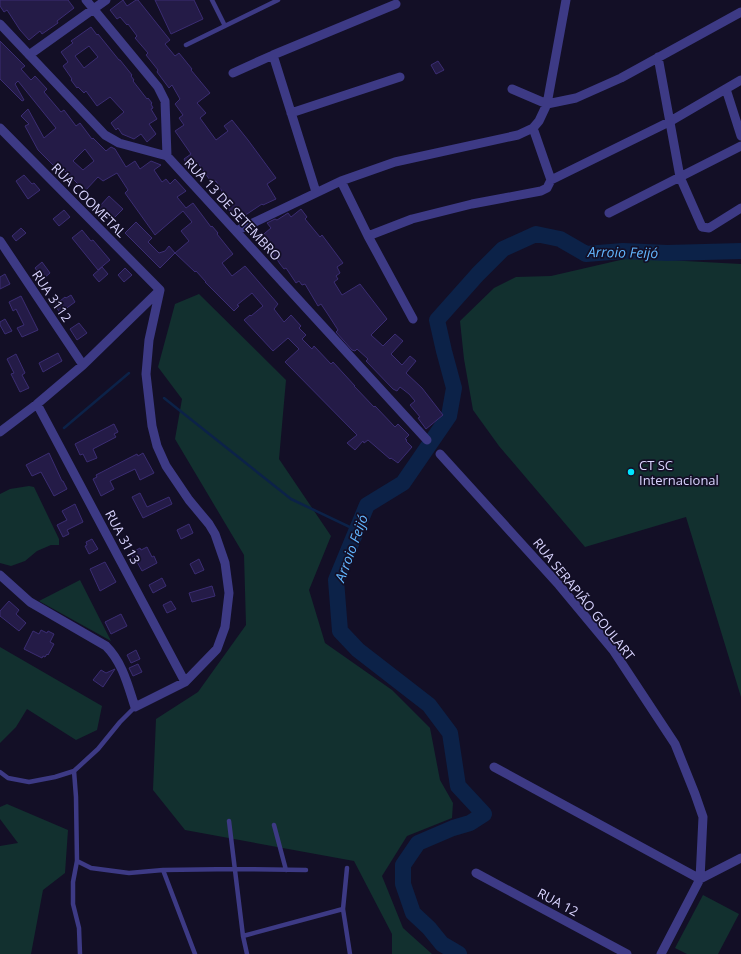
<svg xmlns="http://www.w3.org/2000/svg" width="741" height="954" viewBox="0 0 741 954" font-family="'Open Sans',sans-serif">
<style>
.green{fill:#12302f}
.lines{fill:none;stroke-linecap:round;stroke-linejoin:round}
.stream{stroke:#0c2248;stroke-width:2.5}
.river{stroke:#0c2248;stroke-width:16}
.building{fill:#241b47;stroke:#3b2d73;fill-rule:evenodd}
.service{stroke:#3d3a85;stroke-width:4.5}
.minor{stroke:#3d3a85;stroke-width:9}
.poi-dot{fill:#00e5ff;stroke:#130f26;stroke-width:1.5}
.labels{text-anchor:middle;dominant-baseline:central;stroke-width:3.5;stroke-linejoin:round;paint-order:stroke}
.street-label{font-size:13px;fill:#d9d4ff;stroke:#130f26}
.poi-label{font-size:13px;fill:#d9d4ff;stroke:#130f26;text-anchor:start}
.water-label{font-size:14px;font-style:italic;fill:#62b6ff;stroke:#130f26}
</style>
<rect width="100%" height="100%" fill="#130f26"/>
<path class="green" d="M 629,258 L 741,264 L 741,697 L 686,517 L 585,547 L 499,446 L 473,410 L 464,359 L 460,321 L 494,288 L 516,277 L 551,276 Z
M 199,294 L 286,380 L 279,459 L 331,536 L 309,590 L 325,643 L 392,690 L 430,728 L 440,780 L 453,803 L 452,818 L 407,836 L 382,876 L 403,928 L 432,954 L 392,954 L 392,934 L 354,861 L 185,830 L 153,790 L 156,719 L 198,692 L 246,625 L 244,555 L 175,439 L 182,399 L 158,367 L 175,304 Z
M 29,486 L 34,487 L 59,539 L 59,545 L 51,545 L 37,551 L 25,561 L 11,566 L 0,563 L 0,494 L 10,489 Z
M 80,580 L 111,641 L 39,601 Z
M 0,647 L 102,706 L 97,730 L 76,740 L 27,709 L 16,727 L 0,743 Z
M 7,804 L 68,830 L 65,873 L 43,890 L 31,954 L 0,954 L 0,846 L 18,843 L 0,819 L 0,807 Z
M 703,895 L 739,914 L 718,954 L 687,954 L 675,948 Z"/>
<g class="lines">
<path class="stream" d="M 164,398 L 291,499 L 356,530
M 64,428 L 129,373"/>
<path class="river" d="M 459,954 L 442,944 L 429,928 L 413,913 L 403,884 L 403,865 L 418,843 L 453,828 L 470,823 L 484,814 L 458,786 L 450,733 L 429,705 L 358,650 L 340,631 L 336,580 L 367,505 L 403,483 L 449,416 L 454,388 L 444,351 L 437,320 L 478,274 L 503,249 L 536,234 L 560,239 L 586,254 L 623,251 L 667,253 L 741,251"/>
</g>
<path class="building" d="M 0,0 L 68,0 L 74,8 L 57,21 L 58,23 L 42,34 L 40,31 L 29,40 L 20,30 L 7,10 L 4,12 L 0,6 Z
M 123,0 L 127,6 L 136,0 L 138,0 L 170,40 L 165,44 L 175,56 L 179,53 L 192,69 L 191,70 L 210,93 L 197,103 L 206,113 L 200,118 L 216,140 L 228,131 L 224,126 L 232,120 L 248,140 L 276,178 L 267,184 L 276,199 L 263,205 L 262,204 L 238,220 L 227,208 L 219,196 L 223,193 L 216,181 L 212,183 L 198,163 L 189,170 L 184,164 L 186,163 L 184,159 L 191,154 L 175,131 L 184,125 L 179,118 L 183,115 L 175,104 L 180,99 L 172,85 L 169,88 L 157,72 L 158,70 L 146,55 L 148,53 L 135,38 L 137,36 L 128,24 L 127,25 L 120,17 L 117,19 L 110,10 Z
M 155,0 L 194,0 L 203,19 L 171,34 Z
M 91,27 L 97,35 L 98,34 L 119,60 L 120,60 L 132,75 L 131,76 L 134,80 L 133,81 L 147,99 L 148,98 L 152,103 L 151,104 L 153,108 L 151,109 L 157,119 L 149,124 L 156,134 L 147,142 L 141,134 L 134,139 L 122,134 L 118,128 L 116,130 L 111,123 L 124,112 L 110,97 L 97,106 L 86,91 L 84,93 L 78,87 L 77,88 L 71,80 L 72,79 L 63,66 L 68,62 L 61,52 L 73,43 L 71,41 ZM 89,46 L 98,57 L 84,68 L 75,56 Z
M 0,41 L 25,66 L 21,69 L 31,80 L 35,76 L 47,89 L 44,92 L 61,112 L 64,110 L 76,126 L 80,123 L 92,139 L 93,138 L 106,151 L 111,147 L 115,149 L 126,167 L 135,161 L 140,169 L 151,161 L 161,165 L 154,170 L 162,182 L 166,179 L 170,184 L 175,179 L 186,191 L 177,197 L 186,208 L 193,203 L 211,227 L 212,226 L 218,233 L 217,234 L 233,254 L 222,263 L 232,276 L 245,266 L 278,304 L 274,309 L 284,322 L 291,315 L 301,326 L 299,328 L 306,335 L 302,339 L 312,349 L 314,346 L 331,364 L 333,362 L 355,386 L 354,386 L 374,407 L 375,406 L 395,427 L 398,424 L 409,435 L 405,439 L 407,440 L 406,441 L 412,447 L 398,463 L 391,458 L 390,459 L 368,440 L 364,443 L 363,441 L 355,450 L 347,443 L 357,435 L 285,362 L 299,349 L 288,338 L 273,351 L 244,320 L 250,315 L 251,316 L 263,306 L 252,293 L 237,305 L 239,306 L 234,311 L 205,282 L 206,282 L 196,271 L 195,272 L 175,253 L 189,241 L 181,231 L 192,222 L 183,211 L 155,235 L 125,193 L 128,190 L 117,173 L 103,181 L 98,177 L 84,192 L 77,185 L 78,184 L 57,163 L 54,166 L 38,150 L 25,126 L 29,124 L 21,116 L 28,109 L 44,138 L 56,128 L 18,81 L 15,84 L 24,100 L 22,101 L 0,79 ZM 85,149 L 94,161 L 83,170 L 73,161 Z
M 438,61 L 444,70 L 436,74 L 431,65 Z
M 24,175 L 32,184 L 34,183 L 40,190 L 28,199 L 16,181 Z
M 109,196 L 123,209 L 112,220 L 99,207 Z
M 301,209 L 307,217 L 305,219 L 320,237 L 322,235 L 343,263 L 337,267 L 340,273 L 336,276 L 338,279 L 334,282 L 342,295 L 360,284 L 387,319 L 371,335 L 383,346 L 395,334 L 403,341 L 391,354 L 402,365 L 410,356 L 416,361 L 406,373 L 422,388 L 443,415 L 426,429 L 418,418 L 420,417 L 410,405 L 415,401 L 409,394 L 400,387 L 397,391 L 393,389 L 366,361 L 368,359 L 357,349 L 355,351 L 352,350 L 336,332 L 338,330 L 329,316 L 321,304 L 318,306 L 305,284 L 302,285 L 299,281 L 296,283 L 286,268 L 284,269 L 280,264 L 266,243 L 264,246 L 258,239 L 271,228 L 267,223 L 275,219 L 277,220 L 288,213 L 291,217 Z
M 64,210 L 70,217 L 59,226 L 53,219 Z
M 136,222 L 152,238 L 148,242 L 159,253 L 165,251 L 169,246 L 175,253 L 160,268 L 125,233 Z
M 21,228 L 26,233 L 16,241 L 12,236 Z
M 82,230 L 91,241 L 93,240 L 110,260 L 98,270 L 72,238 Z
M 42,262 L 50,273 L 43,279 L 35,268 Z
M 102,267 L 108,274 L 99,282 L 93,275 Z
M 125,268 L 132,275 L 124,282 L 118,275 Z
M 5,274 L 10,284 L 0,289 L 0,277 Z
M 71,295 L 75,302 L 60,313 L 55,305 L 65,297 L 66,298 Z
M 21,296 L 38,330 L 22,337 L 17,328 L 24,325 L 16,309 L 13,311 L 9,302 Z
M 5,319 L 12,331 L 5,334 L 0,325 L 0,322 Z
M 79,323 L 87,333 L 77,340 L 70,329 Z
M 58,353 L 62,361 L 43,372 L 39,363 Z
M 16,354 L 25,373 L 22,375 L 29,388 L 20,392 L 11,374 L 14,373 L 7,359 Z
M 114,424 L 118,432 L 114,434 L 116,437 L 93,449 L 97,458 L 87,462 L 83,454 L 80,455 L 75,444 Z
M 49,453 L 62,481 L 63,481 L 67,489 L 54,496 L 41,472 L 32,476 L 26,465 Z
M 143,453 L 154,473 L 140,480 L 135,469 L 110,481 L 114,489 L 101,496 L 93,479 L 97,477 L 96,475 L 137,454 L 138,456 Z
M 140,493 L 147,507 L 169,497 L 172,504 L 143,518 L 132,497 Z
M 75,504 L 83,522 L 67,530 L 69,534 L 63,537 L 57,525 L 67,520 L 62,511 Z
M 189,524 L 193,533 L 181,539 L 177,530 Z
M 92,539 L 98,549 L 89,554 L 85,546 L 87,545 L 86,542 Z
M 147,547 L 152,557 L 154,556 L 157,563 L 142,571 L 136,560 L 135,561 L 131,553 L 140,548 L 141,550 Z
M 199,559 L 204,570 L 195,574 L 190,564 Z
M 105,562 L 116,582 L 100,591 L 90,569 Z
M 162,578 L 166,586 L 153,593 L 149,585 Z
M 212,586 L 215,596 L 192,602 L 189,593 Z
M 9,601 L 19,610 L 16,614 L 26,623 L 19,631 L 0,616 L 0,611 Z
M 171,601 L 176,609 L 167,613 L 163,605 Z
M 121,614 L 127,626 L 111,634 L 105,622 Z
M 41,630 L 47,633 L 48,631 L 54,634 L 50,642 L 54,644 L 48,655 L 47,654 L 45,657 L 43,656 L 42,658 L 24,649 L 33,631 L 39,634 Z
M 136,650 L 140,659 L 131,663 L 127,655 Z
M 138,664 L 142,672 L 133,676 L 129,668 Z
M 115,669 L 103,687 L 93,680 L 101,670 L 106,673 Z"/>
<g class="lines">
<path class="service" d="M 212,0 L 225,26
M 186,45 L 278,0
M 74,771 L 76,797 L 77,861 L 73,882 L 73,904 L 79,928 L 80,954
M 0,772 L 8,778 L 29,782 L 55,777 L 74,771 L 98,749 L 120,722 L 135,707
M 229,821 L 243,936 L 247,954
M 274,825 L 286,870
M 77,861 L 91,868 L 129,873 L 163,870 L 235,869 L 306,870
M 347,868 L 343,909 L 350,954
M 163,870 L 195,954
M 243,936 L 343,909"/>
<path class="minor" d="M 86,0 L 158,87 L 165,101 L 167,156
M 0,24 L 105,135 L 119,143 L 167,156 L 427,440
M 29,55 L 106,0
M 273,55 L 396,4
M 658,57 L 680,177 L 702,227 L 709,228 L 741,208
M 233,73 L 273,55 L 316,192
M 512,89 L 547,104 L 576,98 L 621,78 L 741,12
M 726,89 L 741,136
M 291,113 L 400,77
M 0,128 L 160,290
M 533,128 L 551,180 L 669,122 L 741,80
M 341,181 L 368,236 L 413,319
M 609,213 L 741,146
M 236,231 L 341,181 L 395,162 L 518,135 L 533,128 L 539,121 L 547,104 L 566,0
M 368,236 L 412,219 L 472,204 L 541,191 L 547,188 L 551,180
M 0,241 L 83,365
M 37,404 L 185,682
M 0,432 L 37,404 L 83,365 L 160,290
M 440,454 L 559,585 L 613,650 L 675,744 L 695,794 L 703,817 L 700,879 L 661,954
M 0,575 L 30,602 L 106,646 C 123,663 128,686 135,707 L 185,682 L 217,649 L 225,627 L 229,593 L 225,563 L 215,534 L 209,524 L 189,500 L 166,466 L 157,446 L 152,426 L 146,374 L 149,340 L 160,290
M 494,767 L 700,879 L 741,858
M 476,873 L 627,954"/>
</g>
<circle class="poi-dot" cx="631" cy="472" r="4"/>
<g class="labels">
<g class="street-label">
<text transform="translate(89 200) rotate(45)">RUA COOMETAL</text>
<text transform="translate(233 209) rotate(47)">RUA 13 DE SETEMBRO</text>
<text transform="translate(52 296) rotate(56)">RUA 3112</text>
<text transform="translate(123 537) rotate(62)">RUA 3113</text>
<text transform="translate(584 599) rotate(51)">RUA SERAPIÃO GOULART</text>
<text transform="translate(558 902) rotate(28)">RUA 12</text>
</g>
<g class="poi-label">
<text x="639" y="465">CT SC<tspan x="639" dy="15">Internacional</tspan></text>
</g>
<g class="water-label">
<text transform="translate(623 252) rotate(1)">Arroio Feijó</text>
<text transform="translate(351 548) rotate(-70)">Arroio Feijó</text>
</g>
</g>
</svg>
